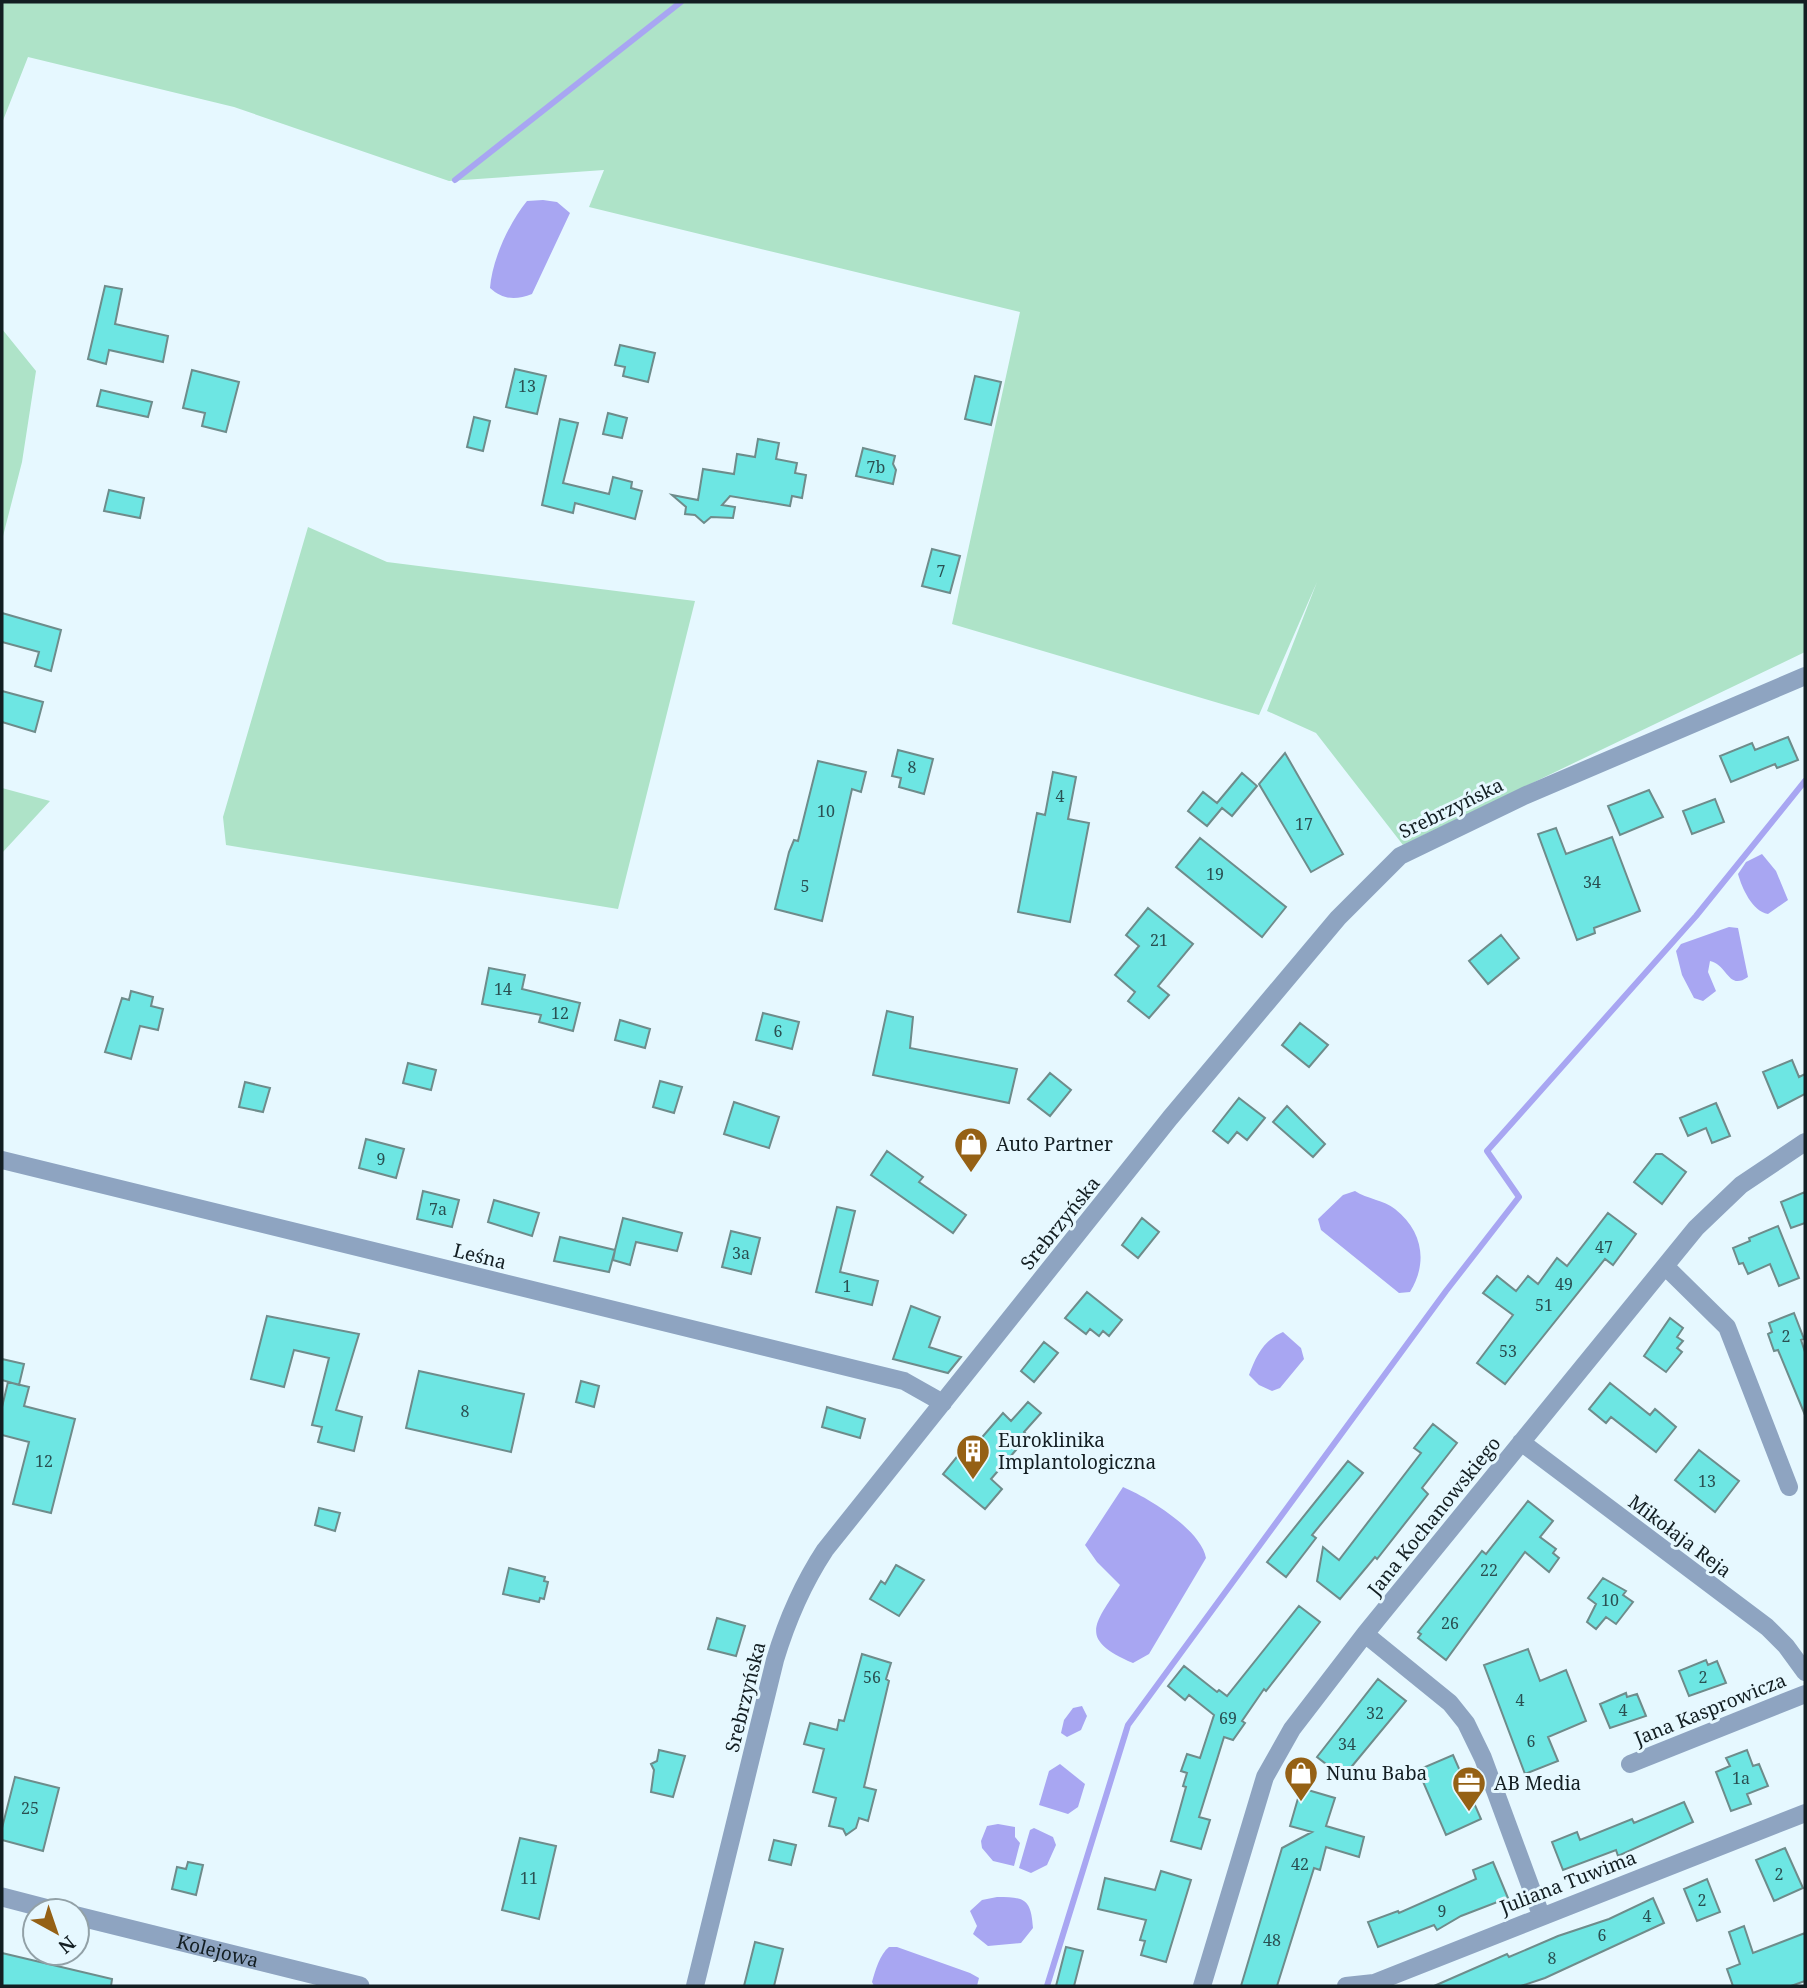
<svg xmlns="http://www.w3.org/2000/svg" width="1807" height="1988" viewBox="0 0 1807 1988" font-family="'Noto Serif',serif">
<style>
.green{fill:#aee3c8}
.water{fill:#a8a6f2}
.lines{fill:none;stroke-linecap:round;stroke-linejoin:round}
.stream{stroke:#a8a6f2;stroke-width:6}
.building{fill:#6de6e3;stroke:#6e8c8b;stroke-width:2}
.minor{stroke:#8ea4c1;stroke-width:18}
.tertiary{stroke:#8ea4c1;stroke-width:19}
.labels{text-anchor:middle;dominant-baseline:central;stroke-width:6;stroke-linejoin:round;paint-order:stroke}
.number-label{font-size:16px;fill:#2a5052}
.street-label{font-size:19px;fill:#131e22;stroke:#e6f8ff}
.poi-label{font-size:19px;fill:#131e22;stroke:#e6f8ff;text-anchor:start}
</style>
<rect width="100%" height="100%" fill="#e6f8ff"/>
<path class="green" d="M 2,2 L 1805,2 L 1805,652 L 1403,845 L 1316,733 L 1267,711 L 1317,582 L 1259,715 L 952,624 L 1020,312 L 589,207 L 604,170 L 449,181 L 234,107 L 28,57 L 2,123 Z
M 2,329 L 36,371 L 22,462 L 2,540 Z
M 308,527 L 387,562 L 695,601 L 618,909 L 226,845 L 223,817 Z
M 2,788 L 50,801 L 2,853 Z"/>
<path class="water" d="M 543,200 L 557,202 L 570,213 L 532,294 C 516,300 503,300 490,288 C 492,260 509,223 527,201 Z
M 1762,854 L 1776,871 L 1788,900 L 1768,914 C 1752,911 1742,888 1738,874 L 1746,862 Z
M 1729,927 L 1738,928 L 1748,977 C 1728,991 1728,965 1710,961 L 1708,972 L 1716,991 L 1703,1001 L 1694,998 L 1682,975 L 1676,951 L 1681,944 Z
M 1355,1191 C 1367,1199 1384,1200 1395,1209 C 1423,1231 1428,1263 1410,1292 L 1399,1293 L 1321,1230 L 1318,1219 L 1343,1195 Z
M 1283,1332 L 1301,1348 L 1304,1359 L 1280,1388 L 1272,1391 L 1259,1385 L 1249,1375 C 1256,1356 1264,1340 1283,1332 Z
M 1123,1487 C 1149,1498 1201,1530 1206,1558 L 1149,1654 L 1133,1663 C 1078,1639 1094,1625 1120,1585 L 1097,1562 L 1085,1545 Z
M 1082,1706 L 1087,1716 L 1081,1730 L 1067,1737 L 1061,1733 L 1064,1720 L 1073,1708 Z
M 1060,1764 L 1085,1784 L 1078,1807 L 1068,1814 L 1039,1805 L 1049,1771 Z
M 998,1824 L 1015,1827 L 1015,1837 L 1020,1843 L 1014,1866 L 993,1861 L 982,1848 L 981,1841 L 987,1826 Z
M 1034,1828 L 1053,1837 L 1056,1845 L 1047,1865 L 1031,1873 L 1019,1868 L 1030,1830 Z
M 997,1897 C 1025,1897 1031,1899 1033,1928 L 1021,1943 L 988,1946 L 973,1934 L 977,1926 L 970,1911 L 982,1900 Z
M 889,1947 L 897,1947 L 970,1973 L 979,1978 L 977,1986 L 874,1986 L 872,1982 C 875,1971 880,1954 889,1947 Z"/>
<g class="lines">
<path class="stream" d="M 455,180 L 681,2
M 1047,1986 L 1128,1725 L 1446,1291 L 1519,1197 L 1487,1151 L 1696,916 L 1805,781"/>
</g>
<path class="building" d="M 105,286 L 122,289 L 115,324 L 168,336 L 163,362 L 109,350 L 106,364 L 88,359 Z
M 620,345 L 655,353 L 648,382 L 623,376 L 625,367 L 615,365 Z
M 515,369 L 546,376 L 537,414 L 506,407 Z
M 192,370 L 239,382 L 226,432 L 202,426 L 205,413 L 183,408 Z
M 975,376 L 1001,382 L 991,425 L 965,419 Z
M 101,390 L 152,402 L 148,417 L 97,406 Z
M 608,413 L 627,418 L 622,438 L 603,434 Z
M 474,417 L 490,421 L 483,451 L 467,447 Z
M 560,419 L 578,423 L 563,483 L 609,494 L 613,477 L 632,482 L 631,488 L 642,491 L 635,519 L 575,503 L 573,513 L 542,505 Z
M 758,439 L 779,443 L 776,459 L 797,463 L 795,473 L 806,475 L 802,498 L 792,496 L 790,506 L 730,496 L 722,505 L 735,507 L 733,518 L 711,517 L 704,523 L 695,515 L 685,514 L 686,507 L 672,495 L 698,500 L 703,469 L 734,474 L 737,454 L 755,457 Z
M 863,448 L 895,456 L 893,464 L 896,470 L 893,484 L 856,476 Z
M 109,490 L 144,498 L 140,518 L 104,511 Z
M 932,549 L 960,556 L 950,593 L 922,586 Z
M 2,613 L 61,630 L 51,671 L 35,666 L 39,652 L 2,642 Z
M 2,691 L 43,702 L 35,732 L 2,722 Z
M 1788,737 L 1798,760 L 1777,768 L 1775,764 L 1731,782 L 1720,756 L 1752,743 L 1755,750 Z
M 898,750 L 933,759 L 924,794 L 899,787 L 901,778 L 892,776 Z
M 1285,753 L 1343,854 L 1311,872 L 1259,784 Z
M 818,761 L 866,772 L 861,792 L 852,789 L 822,921 L 775,909 L 789,852 L 794,840 L 798,841 Z
M 1053,772 L 1076,777 L 1068,819 L 1089,823 L 1070,922 L 1018,912 L 1037,813 L 1045,815 Z
M 1242,773 L 1257,786 L 1232,816 L 1222,808 L 1207,826 L 1188,811 L 1203,792 L 1217,803 Z
M 1649,790 L 1663,817 L 1620,835 L 1608,806 Z
M 1715,799 L 1724,822 L 1692,834 L 1683,811 Z
M 1556,828 L 1566,854 L 1612,837 L 1640,911 L 1594,928 L 1595,933 L 1577,940 L 1538,834 Z
M 1200,838 L 1286,907 L 1262,937 L 1176,867 Z
M 1148,908 L 1193,944 L 1158,986 L 1169,995 L 1149,1018 L 1128,1001 L 1135,992 L 1115,975 L 1139,946 L 1126,935 Z
M 1501,935 L 1519,958 L 1488,984 L 1469,961 Z
M 489,968 L 525,975 L 522,989 L 580,1003 L 573,1031 L 539,1022 L 541,1015 L 482,1004 Z
M 131,991 L 153,997 L 151,1006 L 163,1009 L 158,1030 L 140,1026 L 131,1059 L 105,1052 L 122,998 L 129,1000 Z
M 887,1011 L 913,1017 L 910,1048 L 1017,1069 L 1009,1103 L 873,1075 Z
M 763,1013 L 799,1022 L 792,1049 L 756,1040 Z
M 620,1020 L 650,1029 L 645,1048 L 615,1040 Z
M 1300,1023 L 1328,1045 L 1309,1067 L 1282,1045 Z
M 1792,1060 L 1799,1077 L 1805,1074 L 1805,1094 L 1778,1108 L 1763,1072 Z
M 408,1063 L 436,1070 L 431,1090 L 403,1083 Z
M 1050,1073 L 1071,1090 L 1050,1116 L 1028,1099 Z
M 660,1081 L 682,1087 L 674,1113 L 653,1107 Z
M 245,1082 L 270,1088 L 263,1112 L 239,1107 Z
M 1239,1098 L 1265,1118 L 1247,1140 L 1237,1132 L 1228,1143 L 1213,1131 Z
M 734,1102 L 779,1117 L 769,1148 L 724,1134 Z
M 1716,1103 L 1730,1136 L 1712,1143 L 1706,1128 L 1688,1136 L 1680,1118 Z
M 1287,1106 L 1325,1144 L 1313,1157 L 1273,1122 Z
M 366,1139 L 404,1149 L 396,1178 L 359,1168 Z
M 887,1151 L 923,1177 L 919,1182 L 966,1215 L 953,1233 L 871,1175 Z
M 1656,1154 L 1662,1154 L 1686,1172 L 1662,1204 L 1634,1182 Z
M 423,1191 L 459,1200 L 452,1227 L 417,1219 Z
M 1805,1192 L 1805,1223 L 1791,1228 L 1781,1202 Z
M 494,1200 L 539,1213 L 532,1236 L 488,1222 Z
M 837,1207 L 855,1211 L 840,1272 L 878,1281 L 872,1305 L 816,1292 Z
M 1608,1213 L 1636,1234 L 1613,1265 L 1605,1259 L 1505,1384 L 1477,1363 L 1513,1315 L 1483,1293 L 1497,1276 L 1516,1291 L 1528,1276 L 1538,1284 L 1557,1258 L 1567,1266 Z
M 623,1218 L 682,1233 L 677,1251 L 636,1242 L 630,1265 L 613,1260 L 615,1250 L 609,1272 L 554,1261 L 560,1237 L 615,1250 Z
M 1142,1218 L 1159,1232 L 1138,1258 L 1122,1245 Z
M 1778,1226 L 1799,1278 L 1779,1286 L 1770,1264 L 1748,1274 L 1743,1263 L 1739,1264 L 1733,1248 L 1750,1241 L 1749,1238 Z
M 731,1231 L 760,1238 L 751,1274 L 722,1267 Z
M 1087,1292 L 1122,1320 L 1109,1336 L 1103,1331 L 1099,1336 L 1090,1329 L 1086,1334 L 1065,1318 Z
M 911,1306 L 940,1317 L 929,1347 L 961,1357 L 948,1373 L 893,1359 Z
M 1794,1313 L 1804,1339 L 1801,1340 L 1805,1352 L 1805,1415 L 1778,1350 L 1774,1351 L 1768,1334 L 1772,1332 L 1769,1323 Z
M 267,1316 L 359,1334 L 336,1410 L 362,1417 L 354,1451 L 318,1442 L 322,1427 L 312,1425 L 329,1358 L 294,1350 L 284,1387 L 251,1379 Z
M 1670,1318 L 1683,1328 L 1677,1337 L 1683,1341 L 1677,1348 L 1682,1352 L 1666,1372 L 1644,1356 Z
M 1044,1342 L 1058,1353 L 1034,1382 L 1021,1371 Z
M 2,1359 L 24,1364 L 19,1385 L 2,1380 Z
M 419,1371 L 524,1394 L 511,1452 L 406,1428 Z
M 581,1381 L 599,1386 L 594,1407 L 576,1402 Z
M 8,1382 L 29,1387 L 24,1406 L 75,1419 L 51,1513 L 13,1504 L 29,1442 L 2,1435 L 2,1407 Z
M 1610,1383 L 1650,1415 L 1655,1409 L 1676,1427 L 1656,1452 L 1611,1417 L 1606,1423 L 1589,1409 Z
M 1028,1402 L 1041,1413 L 1024,1432 L 1028,1436 L 991,1479 L 1002,1489 L 985,1509 L 943,1474 L 960,1453 L 965,1457 L 1003,1413 L 1011,1421 Z
M 827,1407 L 865,1419 L 860,1438 L 822,1427 Z
M 1433,1424 L 1457,1443 L 1422,1488 L 1428,1494 L 1377,1559 L 1375,1557 L 1340,1599 L 1317,1581 L 1323,1547 L 1339,1560 L 1421,1453 L 1414,1448 Z
M 1699,1450 L 1739,1481 L 1715,1512 L 1675,1480 Z
M 1348,1461 L 1363,1473 L 1312,1535 L 1316,1538 L 1286,1577 L 1267,1562 Z
M 1528,1501 L 1553,1521 L 1540,1537 L 1556,1549 L 1553,1553 L 1559,1558 L 1549,1572 L 1525,1552 L 1446,1660 L 1418,1638 L 1421,1634 L 1418,1632 L 1482,1551 L 1486,1554 Z
M 319,1508 L 340,1513 L 335,1531 L 315,1525 Z
M 896,1565 L 924,1580 L 899,1616 L 870,1599 L 881,1581 L 885,1584 Z
M 509,1568 L 545,1577 L 544,1581 L 548,1582 L 544,1599 L 540,1598 L 539,1602 L 503,1594 Z
M 1603,1578 L 1626,1591 L 1623,1595 L 1633,1602 L 1616,1624 L 1606,1617 L 1596,1629 L 1587,1622 L 1596,1604 L 1588,1598 Z
M 1299,1606 L 1320,1622 L 1266,1691 L 1264,1689 L 1242,1721 L 1245,1723 L 1233,1740 L 1224,1737 L 1199,1817 L 1210,1820 L 1201,1849 L 1171,1841 L 1186,1787 L 1183,1786 L 1187,1773 L 1181,1771 L 1187,1754 L 1200,1758 L 1214,1715 L 1189,1695 L 1185,1700 L 1168,1686 L 1184,1666 L 1217,1692 L 1219,1690 L 1227,1696 Z
M 717,1618 L 745,1626 L 736,1656 L 708,1649 Z
M 1528,1649 L 1540,1681 L 1566,1670 L 1586,1721 L 1548,1737 L 1558,1761 L 1525,1774 L 1484,1665 Z
M 862,1654 L 891,1663 L 886,1679 L 889,1681 L 864,1787 L 876,1790 L 868,1821 L 859,1818 L 856,1828 L 846,1835 L 843,1829 L 829,1826 L 836,1798 L 813,1792 L 824,1749 L 804,1744 L 810,1723 L 837,1730 L 839,1720 L 844,1721 Z
M 1706,1660 L 1708,1665 L 1717,1661 L 1726,1683 L 1689,1696 L 1679,1671 Z
M 1378,1679 L 1406,1701 L 1343,1777 L 1317,1757 Z
M 1626,1693 L 1627,1697 L 1637,1694 L 1646,1716 L 1610,1728 L 1600,1704 Z
M 659,1750 L 685,1756 L 673,1797 L 651,1792 L 654,1770 L 651,1764 L 657,1761 Z
M 1747,1750 L 1753,1766 L 1759,1764 L 1768,1786 L 1747,1794 L 1751,1804 L 1731,1811 L 1716,1772 L 1730,1766 L 1726,1758 Z
M 1453,1755 L 1481,1819 L 1446,1835 L 1418,1770 Z
M 15,1777 L 59,1788 L 43,1851 L 2,1840 L 2,1828 Z
M 1301,1788 L 1335,1798 L 1326,1826 L 1364,1837 L 1359,1857 L 1326,1847 L 1320,1870 L 1314,1868 L 1277,1986 L 1241,1986 L 1282,1848 L 1312,1832 L 1290,1826 Z
M 1684,1802 L 1693,1822 L 1618,1856 L 1616,1850 L 1563,1870 L 1552,1842 L 1577,1832 L 1580,1840 L 1632,1819 L 1634,1823 Z
M 520,1838 L 556,1846 L 539,1919 L 502,1910 Z
M 774,1840 L 796,1845 L 791,1865 L 769,1860 Z
M 1785,1848 L 1803,1888 L 1774,1901 L 1756,1860 Z
M 188,1862 L 203,1865 L 196,1895 L 172,1889 L 177,1867 L 186,1869 Z
M 1493,1862 L 1508,1898 L 1461,1916 L 1437,1930 L 1434,1925 L 1378,1947 L 1368,1922 L 1398,1911 L 1399,1913 L 1476,1879 L 1473,1870 Z
M 1161,1871 L 1191,1880 L 1166,1962 L 1141,1955 L 1145,1941 L 1140,1940 L 1146,1920 L 1098,1909 L 1105,1878 L 1155,1890 Z
M 1707,1879 L 1720,1912 L 1697,1921 L 1684,1889 Z
M 1653,1898 L 1664,1923 L 1545,1978 L 1521,1986 L 1434,1986 L 1507,1954 L 1509,1957 L 1558,1936 L 1609,1919 Z
M 1744,1926 L 1753,1953 L 1805,1933 L 1805,1981 L 1791,1986 L 1733,1986 L 1727,1969 L 1740,1964 L 1729,1932 Z
M 755,1942 L 783,1949 L 774,1986 L 744,1986 Z
M 1066,1947 L 1083,1951 L 1074,1986 L 1056,1986 Z
M 2,1953 L 112,1979 L 111,1986 L 2,1986 Z"/>
<g class="lines">
<path class="minor" d="M 2,1160 L 904,1381 L 943,1403
M 1665,1266 L 1727,1327 L 1789,1487
M 1521,1442 L 1767,1627 L 1786,1646 L 1805,1672
M 1365,1634 L 1450,1703 L 1466,1723 L 1483,1758 L 1541,1915
M 1630,1764 L 1805,1694
M 695,1986 L 775,1660 C 787,1620 802,1585 825,1550 L 1170,1118 L 1338,918 L 1400,856 L 1524,796 L 1805,676
M 1202,1986 L 1265,1777 L 1292,1729 L 1365,1634 L 1696,1228 L 1741,1185 L 1805,1142
M 1346,1986 L 1374,1983 L 1805,1813"/>
<g class="tertiary">
<path d="M 2,1897 L 56,1911"/>
<path id="s1" d="M 77,1916 L 360,1986"/>
</g>
</g>
<defs>
<g id="shop-pin" transform="scale(1.75)"><path d="M0 17L-7.5 6A9.5 9.5 0 1 1 7.5 6Z" fill="#956115" stroke="#e6f8ff"/><path d="M-5-2.5h2.3a2.7 3.5 0 0 1 5.4 0H5L5.5 6h-11ZM-1.5-2.5h3a1.5 2.3 0 0 0-3 0Z" fill="#fff"/></g>
<g id="building-pin" transform="scale(1.75)"><path d="M0 17L-7.5 6A9.5 9.5 0 1 1 7.5 6Z" fill="#956115" stroke="#e6f8ff"/><path d="M-4-6H4V6H1V3H-1V6H-4ZM-2.5-4.3h1.7v1.8h-1.7ZM.8-4.3h1.7v1.8H.8ZM-2.5-1h1.7V.8h-1.7ZM.8-1h1.7V.8H.8Z" fill="#fff"/></g>
<g id="office-pin" transform="scale(1.75)"><path d="M0 17L-7.5 6A9.5 9.5 0 1 1 7.5 6Z" fill="#956115" stroke="#e6f8ff"/><path d="M-6-3h4V-5.5h4V-3h4V5H-6ZM-1-4.5V-3h2v-1.5ZM-6 0V1H6V0Z" fill="#fff"/></g>
</defs>
<g fill-rule="evenodd">
<use href="#shop-pin" x="971" y="1144"/>
<use href="#building-pin" x="973" y="1451"/>
<use href="#shop-pin" x="1301" y="1773"/>
<use href="#office-pin" x="1469" y="1783"/>
</g>
<g class="labels">
<g class="number-label">
<text x="527" y="386">13</text>
<text x="876" y="467">7b</text>
<text x="941" y="571">7</text>
<text x="912" y="767">8</text>
<text x="1060" y="796">4</text>
<text x="826" y="811">10</text>
<text x="1304" y="824">17</text>
<text x="1215" y="874">19</text>
<text x="1592" y="882">34</text>
<text x="805" y="886">5</text>
<text x="1159" y="940">21</text>
<text x="503" y="989">14</text>
<text x="560" y="1013">12</text>
<text x="778" y="1031">6</text>
<text x="381" y="1159">9</text>
<text x="438" y="1209">7a</text>
<text x="1604" y="1247">47</text>
<text x="741" y="1253">3a</text>
<text x="1564" y="1284">49</text>
<text x="847" y="1286">1</text>
<text x="1544" y="1305">51</text>
<text x="1786" y="1336">2</text>
<text x="1508" y="1351">53</text>
<text x="465" y="1411">8</text>
<text x="44" y="1461">12</text>
<text x="1707" y="1481">13</text>
<text x="1489" y="1570">22</text>
<text x="1610" y="1600">10</text>
<text x="1450" y="1623">26</text>
<text x="872" y="1677">56</text>
<text x="1703" y="1677">2</text>
<text x="1520" y="1700">4</text>
<text x="1623" y="1710">4</text>
<text x="1375" y="1713">32</text>
<text x="1228" y="1718">69</text>
<text x="1531" y="1741">6</text>
<text x="1347" y="1744">34</text>
<text x="1741" y="1778">1a</text>
<text x="30" y="1808">25</text>
<text x="1300" y="1864">42</text>
<text x="1779" y="1874">2</text>
<text x="529" y="1878">11</text>
<text x="1702" y="1900">2</text>
<text x="1442" y="1911">9</text>
<text x="1647" y="1916">4</text>
<text x="1602" y="1935">6</text>
<text x="1272" y="1940">48</text>
<text x="1552" y="1958">8</text>
</g>
<g class="street-label">
<text transform="translate(1451 808) rotate(-26)">Srebrzyńska</text>
<text transform="translate(1060 1223) rotate(-51)">Srebrzyńska</text>
<text transform="translate(480 1256) rotate(14)">Leśna</text>
<text transform="translate(1434 1516) rotate(-51)">Jana Kochanowskiego</text>
<text transform="translate(1680 1536) rotate(37)">Mikołaja Reja</text>
<text transform="translate(745 1697) rotate(-76)">Srebrzyńska</text>
<text transform="translate(1710 1709) rotate(-22)">Jana Kasprowicza</text>
<text transform="translate(1568 1882) rotate(-21)">Juliana Tuwima</text>
<text stroke="none"><textPath href="#s1" startOffset="145">Kolejowa</textPath></text>
</g>
<g class="poi-label">
<text x="996" y="1144">Auto Partner</text>
<text x="998" y="1440">Euroklinika<tspan x="998" dy="22">Implantologiczna</tspan></text>
<text x="1326" y="1773">Nunu Baba</text>
<text x="1494" y="1783">AB Media</text>
</g>
</g>
<rect width="1807" height="1988" fill="none" stroke="#131e22" stroke-width="7"/>
<g transform="translate(56 1932) rotate(140)"><circle r="33" fill="#e6f8ff" stroke="#92a1a7" stroke-width="2"/>
<path d="M0-5L12 26L0 18L-12 26Z" fill="#956115"/>
<text y="-10" font-size="19" font-weight="bold" text-anchor="middle" fill="#131e22">N</text>
</g>
</svg>
